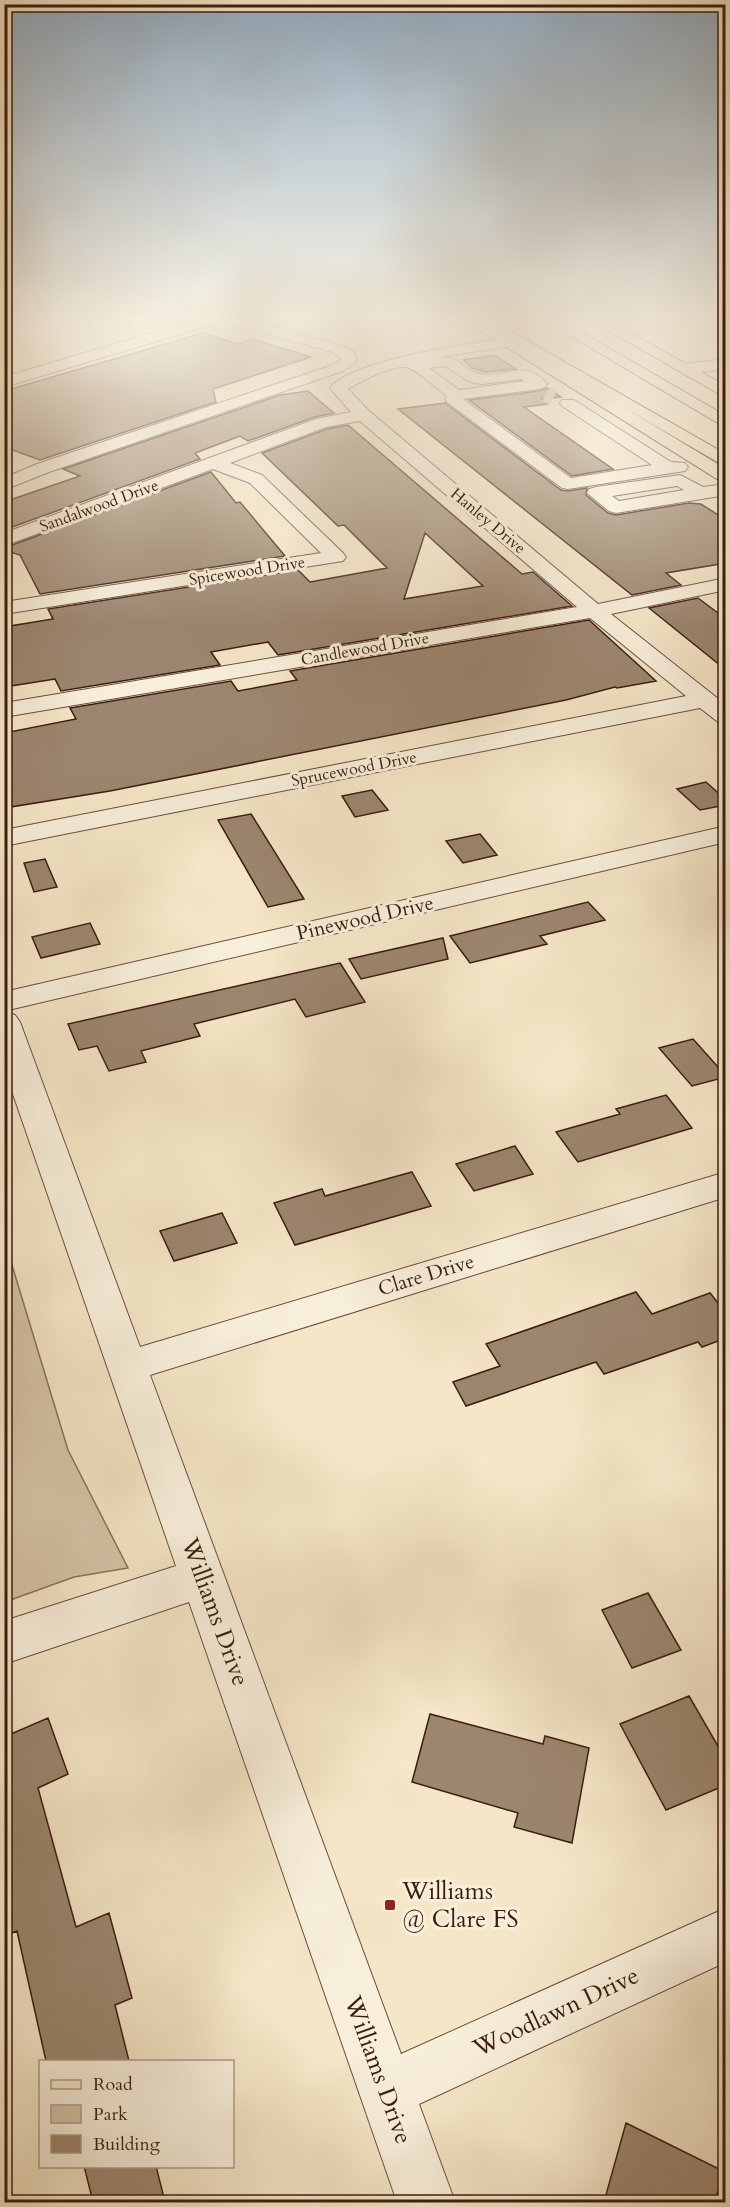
<svg xmlns="http://www.w3.org/2000/svg" width="730" height="2207" viewBox="0 0 730 2207" font-family="Cardo,serif">
<style>
.green{fill:#d5c4a8;stroke:#88705c;stroke-width:1.5}
.building{fill:#9c866f;stroke:#3b1d10;stroke-width:1.5;fill-rule:evenodd}
.lines{fill:none;stroke-linecap:round;stroke-linejoin:round}
.minor-tunnel{stroke:#d0bea2;stroke-width:16;stroke-dasharray:16 8;stroke-linecap:butt}
.minor-casing{stroke:#6a4f3e;stroke-width:2}
.major-casing{stroke:#3b1d10;stroke-width:2}
.highway-casing{stroke:#3b1d10;stroke-width:2}
.minor{fill:#f8efdb;fill-rule:evenodd}
.major{fill:#f5e6c7;fill-rule:evenodd}
.highway{fill:#f5e6c7;fill-rule:evenodd}
.poi-dot{fill:#8f2418;stroke:#f8efdb;stroke-width:2}
.labels{text-anchor:middle;dominant-baseline:central;stroke-width:6;stroke-linejoin:round;paint-order:stroke}
.far-street-label{font-size:16px;fill:#3b1d10;stroke:#f8efdb}
.street-label{font-size:20px;fill:#3b1d10;stroke:#f8efdb}
.near-street-label{font-size:24px;fill:#3b1d10;stroke:#f8efdb}
.near-poi-label{font-size:24px;fill:#3b1d10;stroke:#f8efdb;text-anchor:start}
</style>
<rect width="100%" height="100%" fill="#f5e6c7"/>
<filter id="stains"><feTurbulence type="fractalNoise" baseFrequency=".00333" numOctaves="4"/><feColorMatrix values="0 0 0 0 .2 0 0 0 0 .09 0 0 0 0 .02 0 0 0 .5 -.17"/></filter>
<radialGradient id="worn" r=".72"><stop offset=".6" stop-color="#630" stop-opacity="0"/><stop offset="1" stop-color="#630" stop-opacity=".3"/></radialGradient>
<path class="green" d="M 5,1242 L 68,1450 L 128,1568 L 74,1577 L 5,1602 Z"/>
<path class="building" d="M 203,333 L 238,344 L 252,339 L 311,357 L 213,389 L 216,402 L 40,460 L 4,447 L 4,391 Z
M 495,355 L 516,369 L 486,372 L 472,368 L 463,360 Z
M 547,388 L 561,397 L 542,399 L 548,404 L 524,407 L 613,469 L 572,476 L 469,400 L 539,391 Z
M 308,391 L 334,413 L 315,417 L 248,441 L 240,436 L 195,453 L 200,459 L 4,530 L 4,502 L 80,476 L 63,469 L 280,395 Z
M 445,403 L 561,490 L 568,491 L 587,488 L 586,495 L 608,513 L 616,515 L 689,503 L 701,504 L 726,520 L 726,563 L 666,573 L 681,585 L 632,595 L 398,409 Z
M 348,425 L 522,574 L 533,572 L 572,606 L 278,655 L 268,642 L 211,652 L 220,665 L 61,691 L 55,679 L 4,687 L 4,627 L 53,619 L 48,609 L 298,570 L 310,582 L 387,568 L 344,525 L 338,526 L 262,453 L 327,429 ZM 425,533 L 483,586 L 404,599 Z
M 211,472 L 236,503 L 240,502 L 285,556 L 40,594 L 20,555 L 4,550 L 4,548 Z
M 698,598 L 726,619 L 726,670 L 649,608 Z
M 589,620 L 656,681 L 617,688 L 615,687 L 566,700 L 110,791 L 4,808 L 4,733 L 76,719 L 70,708 L 231,681 L 238,691 L 297,680 L 290,671 Z
M 706,782 L 726,800 L 726,805 L 700,810 L 677,789 Z
M 372,790 L 388,810 L 355,817 L 342,796 Z
M 251,814 L 253,817 L 304,899 L 268,907 L 218,820 Z
M 480,834 L 497,855 L 463,863 L 446,841 Z
M 45,859 L 57,887 L 34,892 L 24,863 Z
M 588,902 L 605,920 L 540,936 L 547,944 L 470,963 L 450,936 Z
M 90,923 L 100,944 L 41,958 L 32,937 Z
M 443,938 L 448,959 L 361,979 L 349,959 Z
M 340,963 L 365,1002 L 306,1017 L 295,999 L 194,1024 L 200,1036 L 141,1051 L 146,1062 L 109,1071 L 97,1046 L 79,1050 L 68,1024 Z
M 693,1039 L 726,1076 L 726,1077 L 692,1086 L 659,1048 Z
M 666,1095 L 692,1128 L 578,1162 L 556,1132 L 620,1114 L 616,1109 Z
M 515,1146 L 533,1174 L 474,1191 L 456,1164 Z
M 412,1172 L 431,1206 L 295,1245 L 274,1203 L 322,1189 L 325,1196 Z
M 222,1213 L 237,1243 L 174,1261 L 160,1231 Z
M 636,1292 L 652,1314 L 710,1293 L 726,1313 L 726,1338 L 702,1347 L 698,1342 L 604,1374 L 596,1362 L 466,1406 L 453,1382 L 500,1366 L 486,1344 Z
M 648,1593 L 681,1650 L 632,1668 L 602,1610 Z
M 689,1696 L 726,1760 L 726,1785 L 666,1810 L 620,1724 Z
M 430,1714 L 543,1744 L 545,1736 L 589,1748 L 572,1843 L 514,1827 L 518,1813 L 412,1782 Z
M 48,1718 L 68,1774 L 38,1788 L 76,1927 L 109,1913 L 132,1998 L 115,2005 L 129,2061 L 46,2061 L 17,1931 L 4,1936 L 4,1737 Z
M 626,2123 L 723,2171 L 715,2202 L 604,2202 Z
M 84,2166 L 156,2166 L 165,2202 L 93,2202 Z"/>
<g class="lines">
<path class="minor-tunnel" d="M 546,394 L 553,398"/>
<g class="minor-casing">
<path id="minor" d="M 28,316 L 50,316 L 48,319 L 4,330 L 4,322 Z
M 208,316 L 233,316 L 343,346 L 354,352 L 357,361 L 343,371 L 49,472 L 4,490 L 4,478 L 37,464 L 333,365 L 341,359 L 333,352 L 221,322 L 4,387 L 4,377 Z
M 695,316 L 726,316 L 726,320 L 616,334 L 609,330 L 616,326 Z
M 511,338 L 518,342 L 516,345 L 435,358 C 462,354 457,367 477,373 C 502,381 525,356 547,384 L 545,387 L 539,389 L 463,399 L 571,478 L 652,465 L 562,406 L 560,403 L 562,400 L 574,400 L 671,462 L 685,463 L 688,467 L 685,471 L 568,489 L 562,488 L 447,402 L 445,399 L 447,396 C 435,387 422,374 409,368 C 396,362 360,382 348,389 L 369,411 L 598,604 L 726,578 L 726,590 L 611,614 L 726,705 L 726,724 L 718,722 L 700,708 L 4,846 L 4,830 L 686,696 L 590,618 L 4,717 L 4,703 L 577,607 L 360,421 L 326,427 L 230,463 L 262,475 L 343,553 L 346,557 L 343,561 L 4,614 L 4,602 L 321,553 L 250,483 L 213,469 L 4,546 L 4,533 L 316,419 L 351,412 L 330,388 C 353,359 473,343 511,338 ZM 445,366 L 470,382 L 482,384 L 521,379 L 524,381 L 459,390 L 429,368 Z
M 726,359 L 726,369 L 685,374 L 677,369 L 685,364 Z
M 680,475 L 703,487 L 726,484 L 726,495 L 616,513 L 609,511 L 587,493 L 589,489 L 596,487 ZM 677,486 L 684,490 L 619,501 L 612,496 Z
M 726,826 L 726,842 L 4,1011 L 4,992 Z
M 4,1012 L 15,1015 L 20,1022 L 140,1347 L 726,1172 L 726,1197 L 150,1375 L 401,2054 L 726,1908 L 726,1962 L 419,2104 L 455,2202 L 397,2202 L 189,1602 L 4,1664 L 4,1621 L 176,1566 L 4,1068 Z"/>
</g>
<g class="major-casing">
<path id="major" d="M 457,316 L 473,316 L 726,469 L 726,482 L 720,481 Z
M 583,316 L 600,316 L 726,386 L 726,398 Z"/>
</g>
<g class="highway-casing">
<path id="highway" d="M 467,316 L 484,316 L 726,454 L 726,467 Z
M 537,316 L 554,316 L 726,416 L 726,428 Z"/>
</g>
<use href="#minor" class="minor"/>
<use href="#major" class="major"/>
<use href="#highway" class="highway"/>
</g>
<linearGradient id="sky" x2="0" y2="1"><stop stop-color="#94adc2"/><stop offset="0.51" stop-color="#faf4e6"/><stop offset="1" stop-color="#faf4e6" stop-opacity="0"/></linearGradient>
<rect width="730" height="625" fill="url(#sky)"/>
<rect class="poi-dot" x="384" y="1899" width="12" height="12" rx="3"/>
<g class="labels">
<g class="far-street-label">
<text transform="translate(99 506) rotate(-20)">Sandalwood Drive</text>
<text transform="translate(488 521) rotate(40)">Hanley Drive</text>
<text transform="translate(247 571) rotate(-9)">Spicewood Drive</text>
<text transform="translate(365 649) rotate(-10)">Candlewood Drive</text>
<text transform="translate(354 769) rotate(-11)">Sprucewood Drive</text>
</g>
<g class="street-label">
<text transform="translate(365 918) rotate(-13)">Pinewood Drive</text>
<text transform="translate(426 1275) rotate(-17)">Clare Drive</text>
</g>
<g class="near-street-label">
<text transform="translate(215 1612) rotate(70)">Williams Drive</text>
<text transform="translate(556 2012) rotate(-25)">Woodlawn Drive</text>
<text transform="translate(378 2070) rotate(70)">Williams Drive</text>
</g>
<g class="near-poi-label">
<text x="402" y="1891">Williams<tspan x="402" dy="28">@ Clare FS</tspan></text>
</g>
</g>
<rect width="730" height="2207" fill="none" stroke="#f5e6c7" stroke-width="24"/>
<rect x="6" y="6" width="718" height="2195" fill="none" stroke="#3b1d10" stroke-width="3"/>
<rect x="12" y="12" width="706" height="2183" fill="none" stroke="#3b1d10" stroke-width="1.5"/>
<rect x="39" y="2060" width="195" height="108" fill="#f8efdb" stroke="#ac9b8a" stroke-width="1.5"/>
<rect x="51" y="2080" width="30" height="9" fill="#f5e6c7" stroke="#ac9b8a" stroke-width="1.5"/>
<text x="93" y="2090" font-size="18" fill="#3b1d10">Road</text>
<rect x="51" y="2105" width="30" height="18" fill="#d5c4a8" stroke="#ac9b8a" stroke-width="1.5"/>
<text x="93" y="2120" font-size="18" fill="#3b1d10">Park</text>
<rect x="51" y="2135" width="30" height="18" fill="#9c866f" stroke="#ac9b8a" stroke-width="1.5"/>
<text x="93" y="2150" font-size="18" fill="#3b1d10">Building</text>
<rect width="100%" height="100%" filter="url(#stains)"/>
<rect width="100%" height="100%" fill="url(#worn)"/>
</svg>
